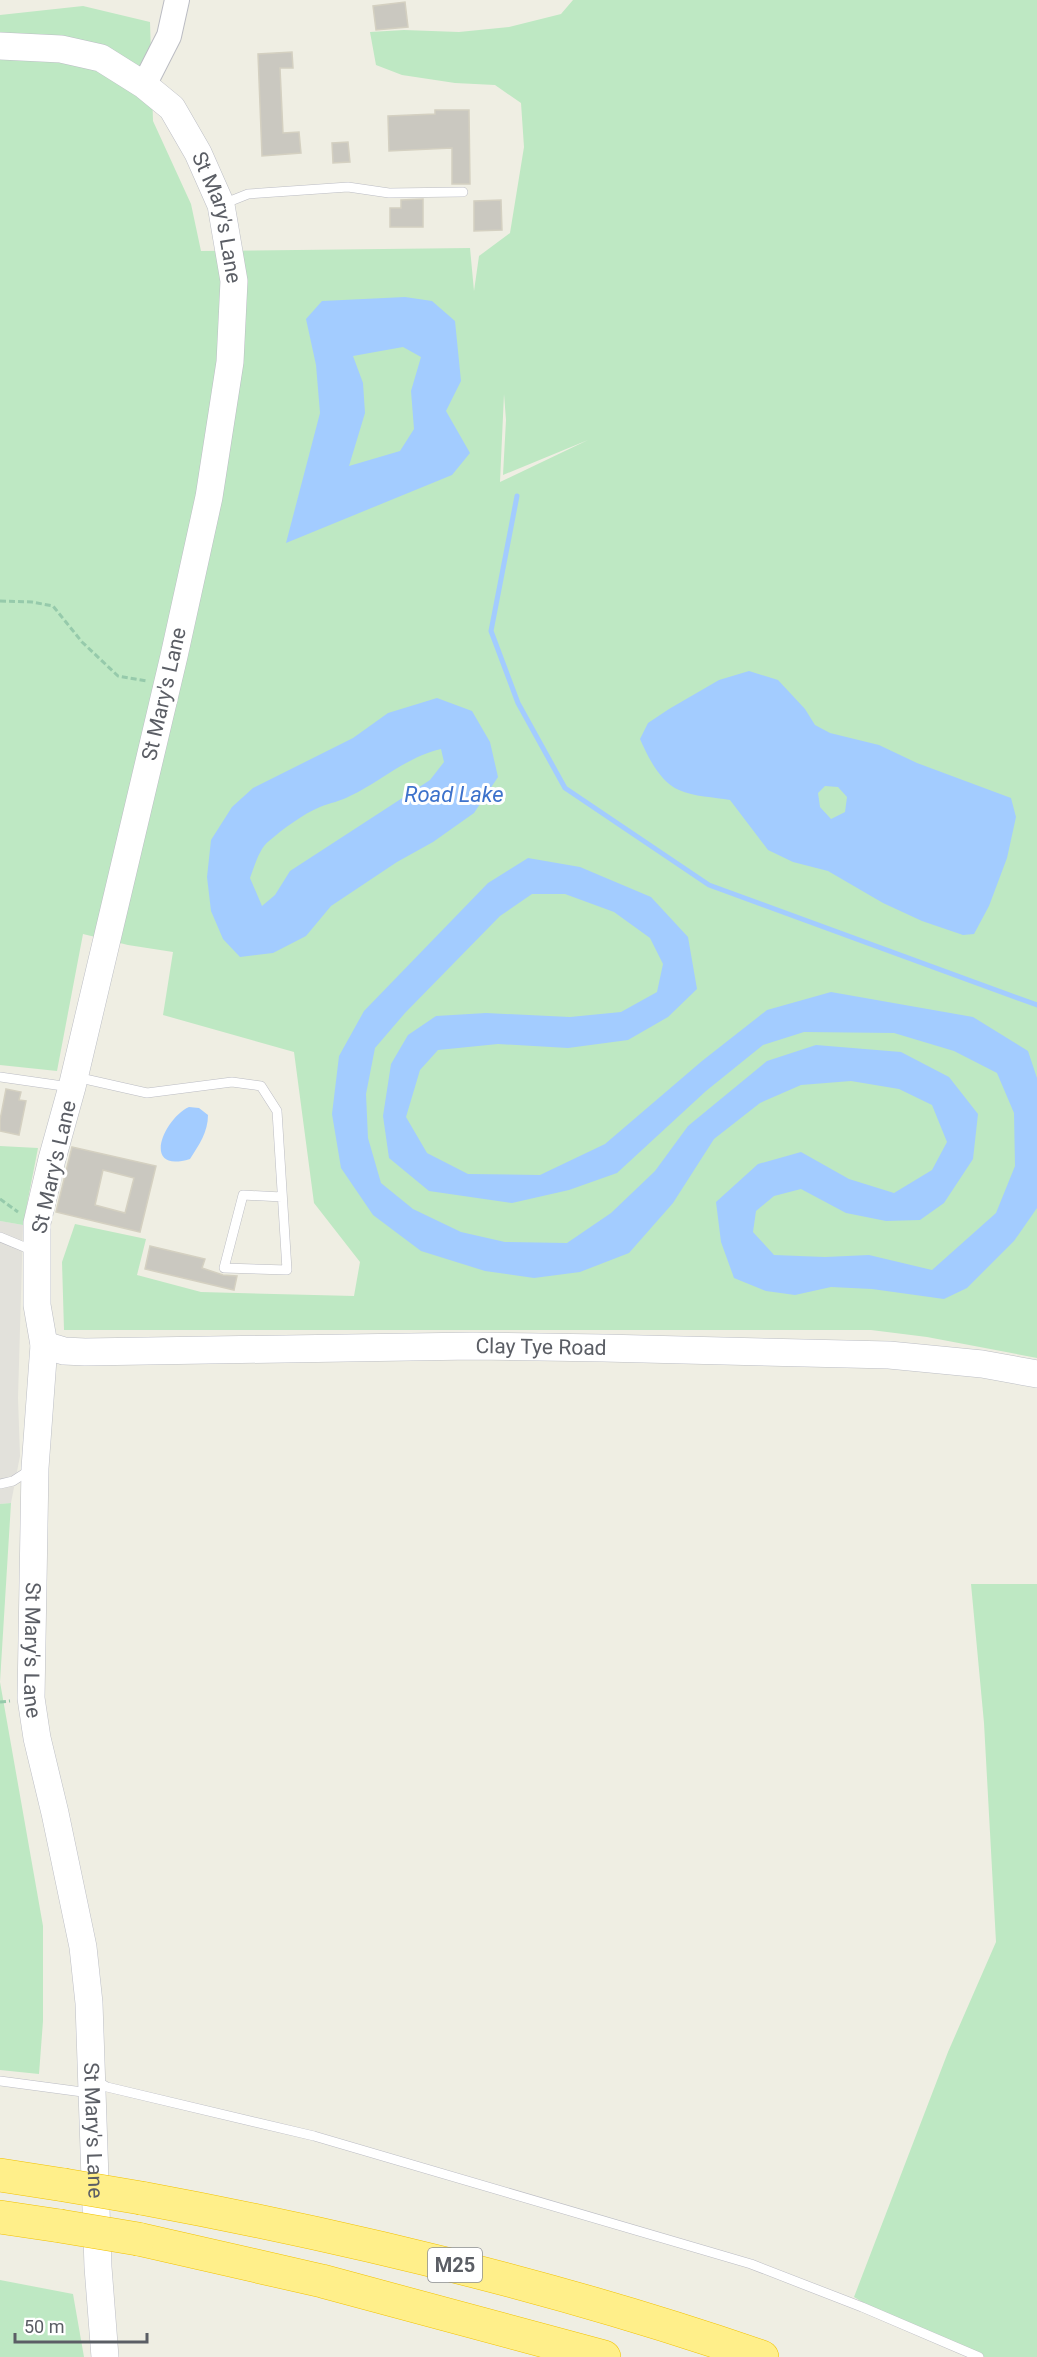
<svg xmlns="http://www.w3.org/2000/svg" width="1037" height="2357" viewBox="0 0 1037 2357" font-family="Roboto,sans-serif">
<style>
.industrial{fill:#e2e1db}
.green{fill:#bee8c3;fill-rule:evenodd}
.water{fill:#a3ccff;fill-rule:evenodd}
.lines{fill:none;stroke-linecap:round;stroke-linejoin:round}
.stream{stroke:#a3ccff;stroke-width:5}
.building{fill:#cac8c0;stroke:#d4d0c1;stroke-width:1.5;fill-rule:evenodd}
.service-casing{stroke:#bbbcc3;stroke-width:10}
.tertiary-casing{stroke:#bbbcc3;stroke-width:26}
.secondary-casing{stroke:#bcbec5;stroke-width:28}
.motorway-casing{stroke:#f2c200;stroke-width:34}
.path{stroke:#96caab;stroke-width:3;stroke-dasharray:6 3;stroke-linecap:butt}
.service{stroke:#fff;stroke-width:9}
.tertiary{stroke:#fff;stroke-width:24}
.secondary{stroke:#fff;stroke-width:27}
.motorway{stroke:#ffef8a;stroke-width:33}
.motorway-bridge-casing{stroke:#f2c200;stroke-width:34;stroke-linecap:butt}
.motorway-bridge{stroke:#ffef8a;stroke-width:33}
.labels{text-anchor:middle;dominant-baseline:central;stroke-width:6;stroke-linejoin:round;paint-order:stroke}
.shield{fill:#fff;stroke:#8c8e93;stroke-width:1.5}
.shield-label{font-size:20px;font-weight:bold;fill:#5b5e65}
.street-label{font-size:21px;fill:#5b5e65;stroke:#fff}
.water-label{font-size:22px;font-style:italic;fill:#3d72cb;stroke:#fff}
</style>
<rect width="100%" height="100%" fill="#efeee3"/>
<path class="industrial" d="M 0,1221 L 23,1225 L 18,1398 L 20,1456 L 11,1503 L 0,1504 Z"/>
<path class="green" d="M 573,0 L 1037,0 L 1037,1358 L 927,1337 L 871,1330 L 64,1330 L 62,1262 L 75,1224 L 146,1239 L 137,1275 L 201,1292 L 354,1296 L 360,1262 L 314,1203 L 294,1052 L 163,1015 L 173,952 L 128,945 L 83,934 L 57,1071 L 0,1065 L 0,15 L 83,6 L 150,22 L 153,121 L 191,204 L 201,251 L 470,248 L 474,291 L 479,256 L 510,233 L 524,147 L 521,103 L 495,85 L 455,83 L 402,75 L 376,65 L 370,32 L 404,30 L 459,32 L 509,27 L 561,14 ZM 504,394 L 506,420 L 503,475 L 588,440 L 500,482 Z
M 0,1146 L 38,1148 L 23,1225 L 0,1221 Z
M 11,1503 L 0,1682 L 43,1926 L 43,2021 L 39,2074 L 0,2070 L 0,1504 Z
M 971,1584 L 1037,1584 L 1037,2357 L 970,2357 L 872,2308 L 854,2297 L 948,2052 L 996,1942 L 984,1723 Z
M 0,2280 L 73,2294 L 84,2357 L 0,2357 Z"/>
<path class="water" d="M 405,297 L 432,301 L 455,321 L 461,381 L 446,411 L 470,453 L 452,475 L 286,543 L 320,413 L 316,365 L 306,319 L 322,301 ZM 403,347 L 421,357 L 411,391 L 414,429 L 400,451 L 349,466 L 365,413 L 363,383 L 353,356 Z
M 749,671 L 778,680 L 805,709 L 815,725 L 830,733 L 879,745 L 917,763 L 1011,798 L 1016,817 L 1007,858 L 989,906 L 974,934 L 963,935 L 922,921 L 883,903 L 828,871 L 793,862 L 768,850 L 730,800 C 714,797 694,797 679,790 C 660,782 648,757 640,739 L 648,723 L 669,709 L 719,680 ZM 825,786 L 838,787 L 847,797 L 845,812 L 831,819 L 820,807 L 818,793 Z
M 437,698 L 472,711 L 490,742 L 498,777 L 474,813 L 433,842 L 397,862 L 331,906 L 306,936 L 273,953 L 240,957 L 223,939 L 211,911 L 207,877 L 211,840 L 232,807 L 253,788 L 353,738 L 388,713 ZM 441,749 L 444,762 L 430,780 L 290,871 L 275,895 L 262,906 L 250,878 C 255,865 259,849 269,841 C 283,829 303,814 320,807 C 330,803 341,801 350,796 C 382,781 406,757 441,749 Z
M 528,858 L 580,867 L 651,897 L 688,937 L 697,989 L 668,1017 L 628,1040 L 568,1048 L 498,1044 L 438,1050 L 420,1070 L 406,1117 L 427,1153 L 468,1174 L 540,1175 L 605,1144 L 702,1061 L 767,1010 L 831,992 L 973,1017 L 1028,1051 L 1037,1078 L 1037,1208 L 1014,1241 L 967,1288 L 944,1299 L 872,1289 L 831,1287 L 795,1295 L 766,1291 L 734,1278 L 721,1242 L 716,1202 L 758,1164 L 801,1152 L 849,1179 L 894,1193 L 932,1170 L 947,1142 L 932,1105 L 899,1089 L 851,1081 L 801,1085 L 760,1103 L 714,1139 L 673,1203 L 629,1253 L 580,1272 L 534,1278 L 485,1271 L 421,1251 L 373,1215 L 341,1168 L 332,1114 L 339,1056 L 364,1011 L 488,883 ZM 532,894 L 565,894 L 614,912 L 650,938 L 663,964 L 657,992 L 621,1012 L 570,1017 L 486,1013 L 436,1016 L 408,1035 L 391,1064 L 383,1116 L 389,1158 L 429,1191 L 512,1203 L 569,1190 L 617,1173 L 706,1091 L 763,1045 L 804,1032 L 894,1033 L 954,1051 L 997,1073 L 1014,1113 L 1015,1166 L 996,1213 L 932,1270 L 869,1255 L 825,1257 L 774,1255 L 753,1232 L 756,1211 L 774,1196 L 801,1189 L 846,1213 L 886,1221 L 920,1220 L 944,1203 L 973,1159 L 978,1114 L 949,1077 L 901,1052 L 816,1045 L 767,1061 L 688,1126 L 655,1171 L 611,1213 L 567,1243 L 505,1242 L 461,1232 L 413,1209 L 381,1183 L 368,1138 L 366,1094 L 375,1048 L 405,1013 L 500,916 Z
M 189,1107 L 199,1108 L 208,1115 C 208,1132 199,1145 190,1159 C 140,1174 164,1118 189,1107 Z"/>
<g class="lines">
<path class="stream" d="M 517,496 L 491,631 L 518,703 L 565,788 L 709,885 L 1037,1005"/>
</g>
<path class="building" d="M 405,2 L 408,27 L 376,30 L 373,6 Z
M 292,52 L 293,68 L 280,68 L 283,133 L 299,132 L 301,153 L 262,156 L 258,54 Z
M 435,110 L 469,110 L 470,184 L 452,184 L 452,148 L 389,151 L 388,116 L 435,114 Z
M 348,142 L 350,162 L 333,163 L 332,143 Z
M 423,199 L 423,227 L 390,227 L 390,208 L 401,208 L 401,200 Z
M 501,200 L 502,230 L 474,231 L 474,201 Z
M 6,1089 L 21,1092 L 19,1100 L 26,1101 L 19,1135 L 0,1131 L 0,1120 Z
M 72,1147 L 156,1166 L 140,1232 L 56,1212 ZM 103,1170 L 134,1178 L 125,1213 L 95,1205 Z
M 150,1246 L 205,1259 L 202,1268 L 223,1275 L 237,1276 L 234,1290 L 145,1269 Z"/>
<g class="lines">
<g class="service-casing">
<path id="service" d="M 223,204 L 248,194 L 348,187 L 389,193 L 463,192
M 0,1077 L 70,1087
M 76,1077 L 147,1093 L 232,1082 L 261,1086 L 277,1111 L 287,1270 L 224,1268 L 243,1195 L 282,1197
M 0,1237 L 34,1251
M 0,1484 L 13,1481 L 30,1470
M 0,2081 L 90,2093
M 97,2081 L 107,2087 L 314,2136 L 751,2264 L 862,2307 L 979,2357"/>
</g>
<g class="tertiary-casing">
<path id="tertiary" d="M 144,85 L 169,36 L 177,0"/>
</g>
<g class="secondary-casing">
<g id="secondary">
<path id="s1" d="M 0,46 L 61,49 L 101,58 L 144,85 L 172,108 L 198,153 L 221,205 L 234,281 L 230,362 L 209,497 L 174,656 L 72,1087 L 52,1159 L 37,1223 L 37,1305 L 44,1345 L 35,1468 L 31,1698 L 37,1738 L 55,1813 L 83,1947 L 89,2003 L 98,2267 L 105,2357"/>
<path id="s2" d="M 44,1345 L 64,1351 L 85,1352 L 473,1346 L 603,1348 L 889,1355 L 982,1364 L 1037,1374"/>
</g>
</g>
<g class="motorway-casing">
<path id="motorway" d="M 0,2175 L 64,2185
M 141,2198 C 351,2237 559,2287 762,2357
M 0,2217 L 60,2226
M 138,2239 L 322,2281 L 604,2357"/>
</g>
<path class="path" d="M 0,601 L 32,602 L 53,606 L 82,642 L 118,676 L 147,681
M 0,1199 L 18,1212
M 0,1702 L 10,1701"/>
<use href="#service" class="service"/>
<use href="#tertiary" class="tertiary"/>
<use href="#secondary" class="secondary"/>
<use href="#motorway" class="motorway"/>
<g class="motorway-bridge-casing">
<path id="motorway-bridge" d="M 64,2185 L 141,2198
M 60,2226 L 138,2239"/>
</g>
<use href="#motorway-bridge" class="motorway-bridge"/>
</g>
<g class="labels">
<rect class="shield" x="428" y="2248" width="54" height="34" rx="4.5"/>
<g class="shield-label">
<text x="455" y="2265">M25</text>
</g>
<g class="street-label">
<text stroke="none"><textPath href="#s1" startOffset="309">St Mary's Lane</textPath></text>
<text transform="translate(164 694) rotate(-77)">St Mary's Lane</text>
<text transform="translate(54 1167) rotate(-77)">St Mary's Lane</text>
<text stroke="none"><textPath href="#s2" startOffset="498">Clay Tye Road</textPath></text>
<text stroke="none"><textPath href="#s1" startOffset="1767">St Mary's Lane</textPath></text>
<text stroke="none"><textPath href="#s1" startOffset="2253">St Mary's Lane</textPath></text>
</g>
<g class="water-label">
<text x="454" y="794">Road Lake</text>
</g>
</g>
<path d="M15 2333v9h132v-9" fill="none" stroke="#5b5e65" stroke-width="3"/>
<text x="24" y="2333" font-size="18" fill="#5b5e65" stroke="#ffffff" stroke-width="4.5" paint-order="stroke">50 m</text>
</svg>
